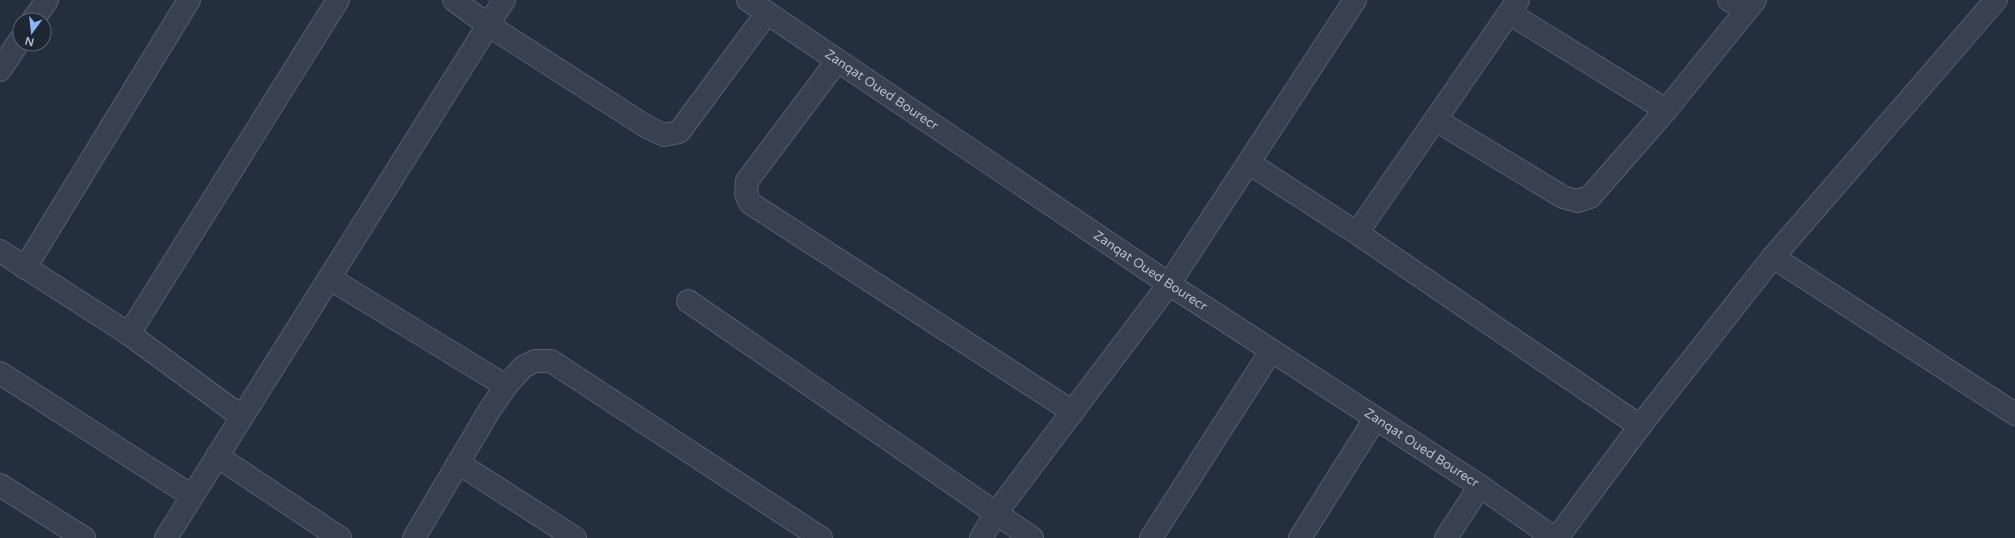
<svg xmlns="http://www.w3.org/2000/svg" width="2015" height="538" viewBox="0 0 2015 538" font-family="'Varela Round',sans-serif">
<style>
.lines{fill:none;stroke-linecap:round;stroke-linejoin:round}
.street-casing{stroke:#565f6c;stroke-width:24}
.street{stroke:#38414e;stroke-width:22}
.labels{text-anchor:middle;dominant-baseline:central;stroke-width:3;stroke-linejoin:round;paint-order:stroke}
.street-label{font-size:13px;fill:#b4bcc9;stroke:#1d2633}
</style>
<rect width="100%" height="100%" fill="#242f3e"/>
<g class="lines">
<g class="street-casing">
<g id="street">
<path d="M 454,0 L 488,25 L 647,127 L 664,135 L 679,132 L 767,13"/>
<path id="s1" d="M 748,0 L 1169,284 L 1480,486 L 1554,538"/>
<path d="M 1729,0 L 1746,11"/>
<path d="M 1509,13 L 1666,110"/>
<path d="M 33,20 L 47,0"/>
<path d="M 837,61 L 747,181 L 746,194 L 750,203 L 1073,412"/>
<path d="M 0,70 L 20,40"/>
<path d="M 1436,120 L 1563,197 L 1577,201 L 1590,197 L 1666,110 L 1755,0"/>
<path d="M 1249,163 L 1357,233 L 1640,426"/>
<path d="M 1357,233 L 1518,0"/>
<path d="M 0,251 L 129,334 L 242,417"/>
<path d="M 1773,257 L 2015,414"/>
<path d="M 25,268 L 189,0"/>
<path d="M 329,278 L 506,386"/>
<path d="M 688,301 L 1032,538"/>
<path d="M 129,334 L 338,0"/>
<path d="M 0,373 L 192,496"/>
<path d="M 217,456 L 340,538"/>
<path d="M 458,463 L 575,538"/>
<path d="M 0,485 L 84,538"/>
<path d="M 166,538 L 504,0"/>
<path d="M 414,538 L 489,411 L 506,386 L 523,367 L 535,361 L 551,361 L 821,538"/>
<path d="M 981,538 L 996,513 L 1169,284 L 1355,0"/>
<path d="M 1151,538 L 1271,351"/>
<path d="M 1300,538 L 1375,419"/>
<path d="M 1446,538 L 1480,486"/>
<path d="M 1557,538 L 1640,426 L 1773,257 L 1996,0"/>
</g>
</g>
<use href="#street" class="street"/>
</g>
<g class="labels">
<g class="street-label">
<text stroke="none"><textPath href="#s1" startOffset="161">Zanqat Oued Bourecr</textPath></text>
<text stroke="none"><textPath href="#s1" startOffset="485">Zanqat Oued Bourecr</textPath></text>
<text stroke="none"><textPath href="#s1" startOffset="809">Zanqat Oued Bourecr</textPath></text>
</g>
</g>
<g transform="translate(32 32) rotate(195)"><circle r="19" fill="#1d2633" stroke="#59626f"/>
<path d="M0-3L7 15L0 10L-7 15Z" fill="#8ab4f8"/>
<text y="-6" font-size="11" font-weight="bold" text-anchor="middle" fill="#b4bcc9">N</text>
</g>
</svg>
